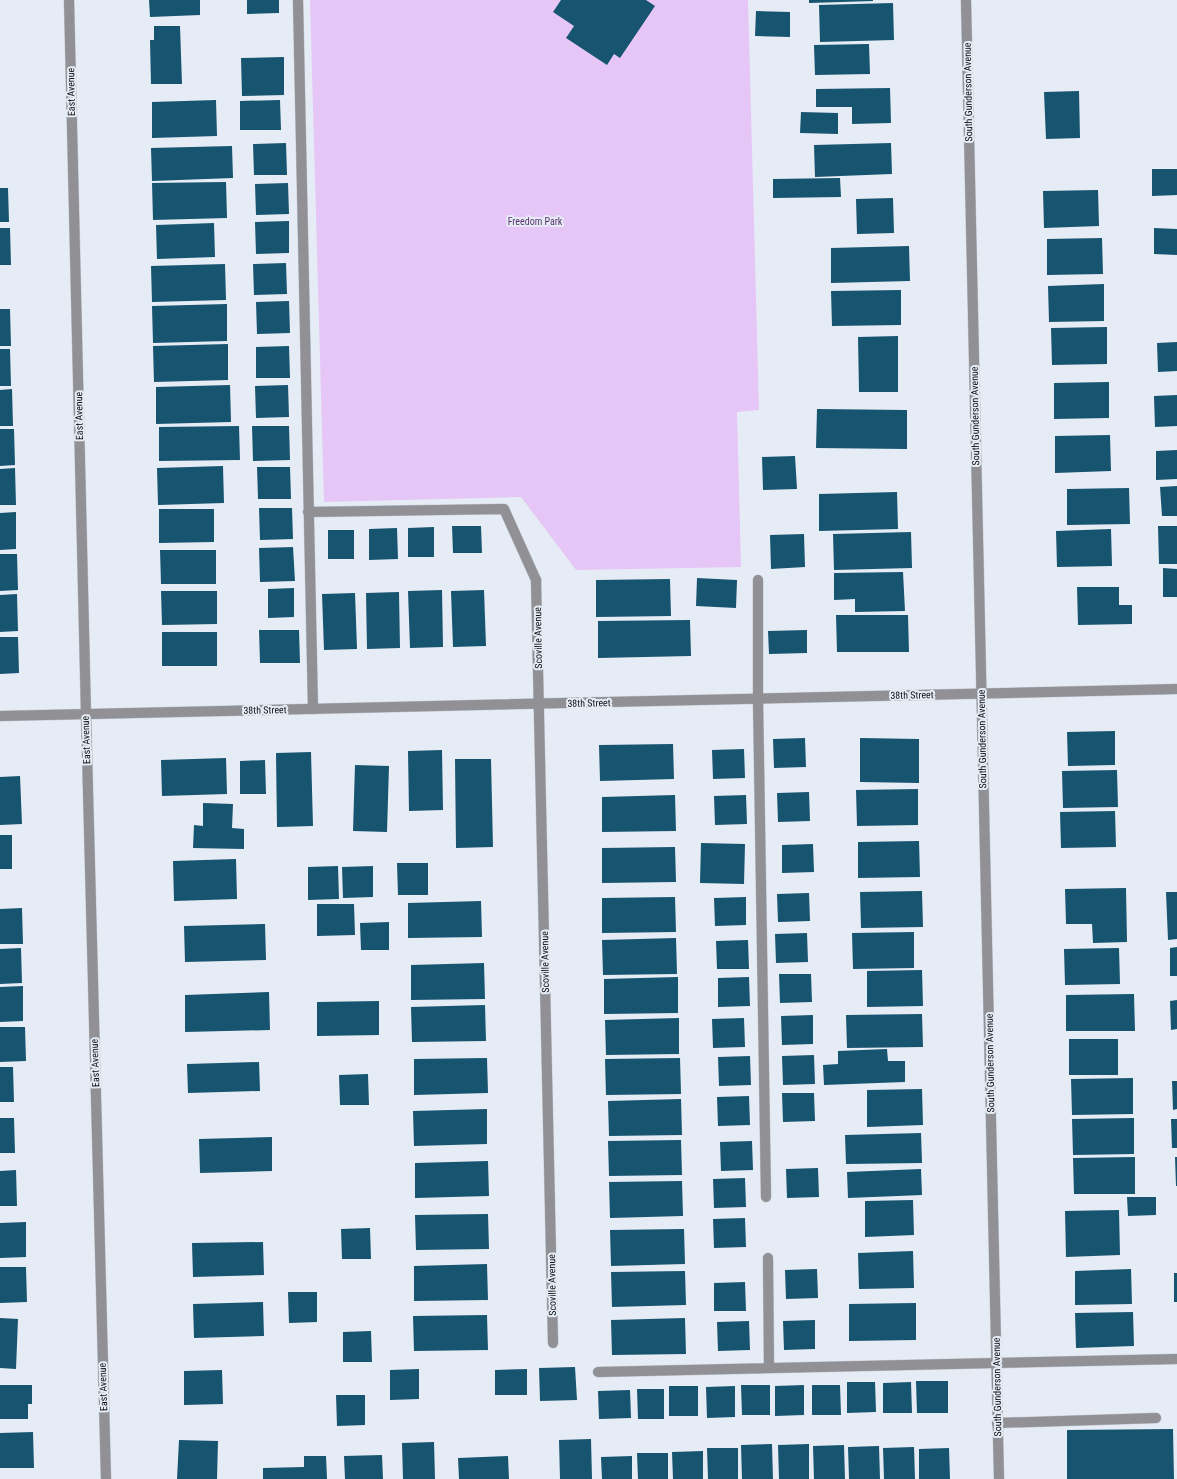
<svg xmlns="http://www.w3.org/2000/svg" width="1177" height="1479" viewBox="0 0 1177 1479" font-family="'Roboto Condensed',sans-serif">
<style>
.green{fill:#e6c6f7}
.building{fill:#17546f}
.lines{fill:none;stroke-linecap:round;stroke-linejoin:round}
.service-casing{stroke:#c3c9d1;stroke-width:11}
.minor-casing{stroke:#c3c9d1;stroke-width:11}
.service{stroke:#909095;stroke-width:10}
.minor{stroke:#909095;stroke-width:10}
.labels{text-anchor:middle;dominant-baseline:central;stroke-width:4;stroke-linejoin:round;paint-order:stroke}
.street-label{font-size:10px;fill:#0e1013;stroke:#e6ecf5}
.park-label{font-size:10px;fill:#5a326d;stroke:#e6ecf5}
</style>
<rect width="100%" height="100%" fill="#e6ecf5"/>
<path class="green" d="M 310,0 L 748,0 L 759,410 L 737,412 L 741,567 L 576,570 L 521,497 L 324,502 Z"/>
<path class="building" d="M 149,0 L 200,0 L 200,15 L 150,17 Z
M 247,0 L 279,0 L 279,13 L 247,14 Z
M 561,0 L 646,0 L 655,6 L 620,58 L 614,54 L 607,65 L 566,38 L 574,26 L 553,12 Z
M 809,0 L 873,0 L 873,1 L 809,3 Z
M 893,3 L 894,40 L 820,42 L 819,5 Z
M 756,11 L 790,12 L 790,37 L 755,36 Z
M 154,26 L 180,26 L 182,84 L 151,84 L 150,40 L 154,40 Z
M 869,44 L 870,74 L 815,75 L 814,45 Z
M 284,57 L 284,95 L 242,96 L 241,58 Z
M 890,88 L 891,123 L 852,124 L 852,107 L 816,107 L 816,89 Z
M 1079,91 L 1080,138 L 1046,139 L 1044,92 Z
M 216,100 L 217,136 L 152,138 L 152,102 Z
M 280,100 L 281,130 L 240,130 L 240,101 Z
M 801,112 L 838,113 L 838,134 L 800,133 Z
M 286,143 L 287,175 L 254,175 L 253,144 Z
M 891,143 L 892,174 L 815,177 L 814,145 Z
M 232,146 L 233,178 L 152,181 L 151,148 Z
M 1152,169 L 1177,169 L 1177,195 L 1152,196 Z
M 840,178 L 841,197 L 773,198 L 773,179 Z
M 226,182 L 227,218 L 153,220 L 152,183 Z
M 288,183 L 289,214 L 256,215 L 255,184 Z
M 0,188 L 8,188 L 9,222 L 0,222 Z
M 1098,190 L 1099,226 L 1044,228 L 1043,191 Z
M 893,198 L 894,233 L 857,234 L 856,199 Z
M 289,221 L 289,253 L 256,254 L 255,222 Z
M 214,223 L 215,257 L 157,259 L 156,225 Z
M 0,228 L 10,228 L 11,265 L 0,265 Z
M 1154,228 L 1177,229 L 1177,255 L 1154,254 Z
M 1102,238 L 1103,274 L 1047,275 L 1047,239 Z
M 909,246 L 910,281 L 831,283 L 831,248 Z
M 286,263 L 287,294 L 254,295 L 253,264 Z
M 225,264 L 226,300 L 152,302 L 151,266 Z
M 1104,284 L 1104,321 L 1049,322 L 1048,286 Z
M 901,290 L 901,325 L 832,326 L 831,291 Z
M 289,301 L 290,333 L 257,334 L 256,302 Z
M 227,304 L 227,341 L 153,343 L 152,306 Z
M 0,309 L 10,309 L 11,346 L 0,346 Z
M 1107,327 L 1107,364 L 1052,365 L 1051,328 Z
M 898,336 L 898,392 L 859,392 L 858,337 Z
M 1177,342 L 1177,371 L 1158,372 L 1157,343 Z
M 228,344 L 228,380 L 154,382 L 153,346 Z
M 289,346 L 290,378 L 256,378 L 256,347 Z
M 0,349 L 10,349 L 11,386 L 0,386 Z
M 1109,382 L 1109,418 L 1054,419 L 1054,383 Z
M 230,385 L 231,422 L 156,424 L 156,387 Z
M 288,385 L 289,417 L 256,418 L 255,386 Z
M 12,389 L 13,426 L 0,426 L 0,390 Z
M 1177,395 L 1177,426 L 1155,427 L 1154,396 Z
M 817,409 L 907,410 L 907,449 L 816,448 Z
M 239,426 L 240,460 L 159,461 L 159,427 Z
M 252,426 L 289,426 L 290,460 L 253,461 Z
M 0,429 L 14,429 L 15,465 L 0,466 Z
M 1110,435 L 1111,471 L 1055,473 L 1055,436 Z
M 1177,450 L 1177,479 L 1156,480 L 1156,451 Z
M 795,456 L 797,489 L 763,490 L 762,457 Z
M 223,466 L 224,503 L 158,505 L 157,468 Z
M 257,467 L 290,467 L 291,499 L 258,499 Z
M 15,468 L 16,505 L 0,505 L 0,469 Z
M 1177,486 L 1177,516 L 1162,516 L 1160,487 Z
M 1129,488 L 1130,524 L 1067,525 L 1067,489 Z
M 897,492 L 898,529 L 819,531 L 819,494 Z
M 259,508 L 292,508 L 293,539 L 260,540 Z
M 159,509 L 214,509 L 214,542 L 159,543 Z
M 16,512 L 16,549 L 0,550 L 0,513 Z
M 452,526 L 481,526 L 482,553 L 453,553 Z
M 1158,526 L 1177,526 L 1177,564 L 1159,564 Z
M 434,527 L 434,557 L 408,557 L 408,528 Z
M 397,528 L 398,559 L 369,560 L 369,529 Z
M 1111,529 L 1112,566 L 1057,567 L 1056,531 Z
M 328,530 L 354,530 L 354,559 L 328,559 Z
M 911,532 L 912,568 L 834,570 L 833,534 Z
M 804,534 L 805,567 L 771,569 L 770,535 Z
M 293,547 L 295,581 L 260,582 L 259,548 Z
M 160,550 L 216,550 L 216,584 L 161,584 Z
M 0,554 L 17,554 L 18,590 L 0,591 Z
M 1163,568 L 1177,569 L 1177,597 L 1163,597 Z
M 903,572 L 905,611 L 855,612 L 855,599 L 834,600 L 834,573 Z
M 697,578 L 737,580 L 736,608 L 696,606 Z
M 670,579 L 671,616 L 596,617 L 596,580 Z
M 1077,587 L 1119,587 L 1119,605 L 1132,605 L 1132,624 L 1078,625 Z
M 294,588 L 294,617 L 268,618 L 268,589 Z
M 442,590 L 443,647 L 410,648 L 408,591 Z
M 484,590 L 486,646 L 453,647 L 451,591 Z
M 161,591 L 217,591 L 217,624 L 162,625 Z
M 399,592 L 400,648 L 367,649 L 366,593 Z
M 355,593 L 357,649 L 324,650 L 322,594 Z
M 17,594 L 18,631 L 0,632 L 0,595 Z
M 836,615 L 908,615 L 909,652 L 837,652 Z
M 690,620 L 691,656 L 598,658 L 598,621 Z
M 259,630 L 299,630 L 300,663 L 260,663 Z
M 807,630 L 807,653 L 769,654 L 768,631 Z
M 162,632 L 217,632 L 217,666 L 162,666 Z
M 0,637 L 18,637 L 19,673 L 0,674 Z
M 1115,731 L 1115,765 L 1068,766 L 1067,732 Z
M 805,738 L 806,767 L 774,768 L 773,739 Z
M 860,738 L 919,739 L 919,783 L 860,782 Z
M 673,744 L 674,779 L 600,781 L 599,745 Z
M 744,749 L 745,778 L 713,779 L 712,750 Z
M 442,750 L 443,810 L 409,811 L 408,751 Z
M 311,752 L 313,826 L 277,827 L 276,753 Z
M 226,758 L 227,794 L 162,796 L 161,760 Z
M 455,759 L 491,759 L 493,847 L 456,848 Z
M 265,760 L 266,794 L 240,794 L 240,761 Z
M 355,765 L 389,766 L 387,832 L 353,831 Z
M 1117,770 L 1118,807 L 1063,808 L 1062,771 Z
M 20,776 L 22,824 L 0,825 L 0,777 Z
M 918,789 L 918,825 L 857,826 L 856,790 Z
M 809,792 L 810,821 L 778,822 L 777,793 Z
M 675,795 L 676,831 L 602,832 L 602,797 Z
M 746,795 L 747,824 L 715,825 L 714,796 Z
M 203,803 L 233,804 L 232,828 L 244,829 L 244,849 L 193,848 L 194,825 L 203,826 Z
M 1115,811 L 1116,847 L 1061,848 L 1060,812 Z
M 0,835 L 12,835 L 12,869 L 0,869 Z
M 919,841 L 920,877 L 858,878 L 858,842 Z
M 701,843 L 745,844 L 744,884 L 700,883 Z
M 813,844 L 814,872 L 782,873 L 782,845 Z
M 675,847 L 676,882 L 602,883 L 602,848 Z
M 236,859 L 237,899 L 174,901 L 173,861 Z
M 397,863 L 428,863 L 428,895 L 398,895 Z
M 338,866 L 339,899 L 308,900 L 308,867 Z
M 373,866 L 373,897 L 343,898 L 342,867 Z
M 1126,888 L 1127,942 L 1093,943 L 1092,924 L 1066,924 L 1065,889 Z
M 922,891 L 923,927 L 861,928 L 860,892 Z
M 1166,892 L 1177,892 L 1177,939 L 1168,940 Z
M 809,893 L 810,921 L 778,922 L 777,894 Z
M 675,897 L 676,932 L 602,933 L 602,898 Z
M 746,897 L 746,925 L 715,926 L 714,898 Z
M 481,901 L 482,937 L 408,938 L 408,903 Z
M 317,904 L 354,904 L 355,935 L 317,936 Z
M 22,908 L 23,944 L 0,944 L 0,909 Z
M 389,922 L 389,950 L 361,950 L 360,923 Z
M 265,924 L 266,960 L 185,962 L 184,926 Z
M 914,932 L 914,968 L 853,969 L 852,933 Z
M 807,933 L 808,962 L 776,963 L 775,934 Z
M 676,938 L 677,974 L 603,975 L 602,940 Z
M 748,940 L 749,969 L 717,969 L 716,941 Z
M 1177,947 L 1177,976 L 1170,976 L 1170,948 Z
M 21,948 L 22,983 L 0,984 L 0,949 Z
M 1119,948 L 1120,984 L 1065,985 L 1064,949 Z
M 484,963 L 485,999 L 411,1000 L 411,965 Z
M 922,970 L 923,1006 L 867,1007 L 867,971 Z
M 779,974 L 811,974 L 812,1002 L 780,1003 Z
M 678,977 L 678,1013 L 604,1014 L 604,979 Z
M 749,977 L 750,1006 L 718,1007 L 718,978 Z
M 23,986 L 23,1021 L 0,1022 L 0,987 Z
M 269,992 L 270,1030 L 185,1032 L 185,995 Z
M 1134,994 L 1135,1031 L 1066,1031 L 1066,995 Z
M 1177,1000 L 1177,1029 L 1171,1030 L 1170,1001 Z
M 379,1001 L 379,1035 L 317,1036 L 317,1002 Z
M 485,1005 L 486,1041 L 412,1042 L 411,1007 Z
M 922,1014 L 923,1047 L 847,1048 L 846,1015 Z
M 813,1015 L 813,1044 L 782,1045 L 781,1016 Z
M 679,1018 L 679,1054 L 606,1055 L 605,1020 Z
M 744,1018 L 745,1047 L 713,1048 L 712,1019 Z
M 0,1027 L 25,1027 L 26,1061 L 0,1062 Z
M 1069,1039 L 1118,1039 L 1118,1075 L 1069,1075 Z
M 887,1049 L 888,1061 L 905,1061 L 905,1082 L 824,1085 L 823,1065 L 838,1064 L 838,1051 Z
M 814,1055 L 815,1084 L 783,1085 L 782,1056 Z
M 750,1056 L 751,1085 L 719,1086 L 718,1057 Z
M 487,1058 L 488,1093 L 414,1095 L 414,1059 Z
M 680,1058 L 681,1094 L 606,1095 L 605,1059 Z
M 259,1062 L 260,1091 L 188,1093 L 187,1064 Z
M 0,1067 L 13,1067 L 14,1102 L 0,1102 Z
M 368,1074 L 369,1105 L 340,1105 L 339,1075 Z
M 1133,1078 L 1133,1114 L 1072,1115 L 1071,1079 Z
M 1172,1081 L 1177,1081 L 1177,1109 L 1173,1110 Z
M 922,1089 L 923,1125 L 867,1127 L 867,1090 Z
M 782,1093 L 814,1093 L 815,1121 L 783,1122 Z
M 749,1096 L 750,1125 L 718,1126 L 717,1097 Z
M 681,1099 L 682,1135 L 609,1136 L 608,1101 Z
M 487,1109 L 487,1144 L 414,1146 L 413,1111 Z
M 0,1118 L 14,1118 L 15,1153 L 0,1153 Z
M 1134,1118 L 1134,1154 L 1073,1155 L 1072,1119 Z
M 1171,1119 L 1177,1119 L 1177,1148 L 1172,1148 Z
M 921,1133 L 922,1163 L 846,1164 L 845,1135 Z
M 272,1137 L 272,1171 L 200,1173 L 199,1139 Z
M 681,1140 L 682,1175 L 609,1176 L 608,1141 Z
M 752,1141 L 753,1170 L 721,1171 L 720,1142 Z
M 1135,1157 L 1135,1194 L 1074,1194 L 1073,1158 Z
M 1175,1157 L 1177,1157 L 1177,1186 L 1176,1186 Z
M 488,1161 L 489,1196 L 415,1198 L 415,1163 Z
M 818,1168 L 819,1197 L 787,1198 L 786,1169 Z
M 921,1169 L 922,1195 L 848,1198 L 847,1172 Z
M 16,1170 L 17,1206 L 0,1206 L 0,1171 Z
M 745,1178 L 746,1207 L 714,1208 L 713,1179 Z
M 682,1181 L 683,1216 L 610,1218 L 609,1182 Z
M 1127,1197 L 1156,1197 L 1156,1215 L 1128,1216 Z
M 913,1200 L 914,1235 L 865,1237 L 865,1201 Z
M 1119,1210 L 1120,1255 L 1066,1257 L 1065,1211 Z
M 488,1214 L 489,1249 L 416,1250 L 415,1215 Z
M 745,1218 L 746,1247 L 714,1248 L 713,1219 Z
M 26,1222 L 26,1257 L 0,1258 L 0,1223 Z
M 370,1228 L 371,1259 L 342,1259 L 341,1229 Z
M 684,1229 L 685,1264 L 611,1266 L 610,1230 Z
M 263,1242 L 264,1275 L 193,1277 L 192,1243 Z
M 913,1251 L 914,1288 L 859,1289 L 858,1253 Z
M 487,1264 L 488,1300 L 414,1301 L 414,1266 Z
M 0,1267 L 26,1267 L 27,1302 L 0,1303 Z
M 817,1269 L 818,1298 L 786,1299 L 785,1270 Z
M 1131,1269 L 1132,1304 L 1075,1305 L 1075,1271 Z
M 685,1271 L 686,1305 L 612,1307 L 611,1272 Z
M 1174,1273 L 1177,1273 L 1177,1302 L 1174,1302 Z
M 745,1282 L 746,1311 L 714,1311 L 714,1283 Z
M 288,1292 L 317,1292 L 317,1322 L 289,1323 Z
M 263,1302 L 264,1336 L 194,1338 L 193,1304 Z
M 916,1303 L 916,1340 L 849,1341 L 849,1304 Z
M 1133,1312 L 1134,1346 L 1076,1348 L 1075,1313 Z
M 487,1315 L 488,1350 L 414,1351 L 413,1316 Z
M 0,1318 L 18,1319 L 16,1369 L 0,1368 Z
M 685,1318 L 686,1354 L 612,1355 L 611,1320 Z
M 815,1320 L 815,1349 L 784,1350 L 783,1321 Z
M 749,1321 L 750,1350 L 718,1351 L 717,1322 Z
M 371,1331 L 372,1362 L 343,1362 L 343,1332 Z
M 575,1367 L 577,1400 L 540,1401 L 539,1368 Z
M 419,1369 L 419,1399 L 390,1400 L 390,1370 Z
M 527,1369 L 527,1395 L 495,1395 L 495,1370 Z
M 222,1370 L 223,1404 L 184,1405 L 184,1371 Z
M 916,1381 L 948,1381 L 948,1413 L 917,1413 Z
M 847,1382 L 875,1382 L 876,1412 L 847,1413 Z
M 911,1382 L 912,1413 L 883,1413 L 883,1383 Z
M 0,1385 L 32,1385 L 32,1404 L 28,1404 L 28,1419 L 0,1419 Z
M 741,1385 L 770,1385 L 770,1415 L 742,1415 Z
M 804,1385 L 804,1415 L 775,1416 L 775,1386 Z
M 812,1385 L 840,1385 L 841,1415 L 812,1415 Z
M 669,1386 L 698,1386 L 698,1416 L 669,1416 Z
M 735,1386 L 735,1417 L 707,1418 L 706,1387 Z
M 637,1389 L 664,1389 L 664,1419 L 638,1419 Z
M 630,1390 L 631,1418 L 599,1419 L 598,1391 Z
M 336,1395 L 365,1395 L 365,1425 L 337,1426 Z
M 1173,1429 L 1174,1479 L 1067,1479 L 1067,1430 Z
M 33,1432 L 34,1468 L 0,1468 L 0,1433 Z
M 591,1439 L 592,1479 L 560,1479 L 559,1440 Z
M 179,1440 L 218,1441 L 217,1479 L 177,1479 Z
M 434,1442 L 435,1479 L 403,1479 L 402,1443 Z
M 772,1444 L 773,1479 L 742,1479 L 741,1445 Z
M 809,1444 L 809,1479 L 779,1479 L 778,1445 Z
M 844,1445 L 845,1479 L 814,1479 L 813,1446 Z
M 879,1446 L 880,1479 L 849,1479 L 848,1447 Z
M 914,1447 L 915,1479 L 884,1479 L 883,1448 Z
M 707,1448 L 738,1448 L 738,1479 L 708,1479 Z
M 949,1448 L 950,1479 L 919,1479 L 919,1449 Z
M 703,1451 L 703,1479 L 673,1479 L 672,1452 Z
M 637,1453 L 668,1453 L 668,1479 L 638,1479 Z
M 382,1455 L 383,1479 L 345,1479 L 344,1456 Z
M 304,1456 L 326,1456 L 327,1479 L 263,1479 L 263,1468 L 304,1467 Z
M 508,1456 L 509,1479 L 459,1479 L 458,1458 Z
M 632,1456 L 632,1479 L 602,1479 L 601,1457 Z"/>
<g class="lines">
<g class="service-casing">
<path id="service" d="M 298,0 L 313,709
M 308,512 L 504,509 L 536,580
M 758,580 L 758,699 L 766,1197
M 768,1258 L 769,1368
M 598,1372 L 1177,1359
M 997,1423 L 1156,1418"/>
</g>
<g class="minor-casing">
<path id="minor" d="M 69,0 L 86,714 L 106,1479
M 966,0 L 999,1479
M 536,580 L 553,1343
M 0,716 L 1177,689"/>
</g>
<use href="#service" class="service"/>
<use href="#minor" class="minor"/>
</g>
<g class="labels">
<g class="street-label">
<text transform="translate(71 92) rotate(-91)">East Avenue</text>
<text transform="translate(968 92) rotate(-91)">South Gunderson Avenue</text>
<text transform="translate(79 416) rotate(-91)">East Avenue</text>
<text transform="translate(975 416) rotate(-91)">South Gunderson Avenue</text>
<text transform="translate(538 638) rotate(-91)">Scoville Avenue</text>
<text transform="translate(912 695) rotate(-1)">38th Street</text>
<text transform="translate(589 703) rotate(-1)">38th Street</text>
<text transform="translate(265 710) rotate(-1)">38th Street</text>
<text transform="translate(982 739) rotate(-91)">South Gunderson Avenue</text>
<text transform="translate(86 740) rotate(-92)">East Avenue</text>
<text transform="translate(545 962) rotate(-91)">Scoville Avenue</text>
<text transform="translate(95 1063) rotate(-92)">East Avenue</text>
<text transform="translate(990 1063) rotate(-91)">South Gunderson Avenue</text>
<text transform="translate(552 1285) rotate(-91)">Scoville Avenue</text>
<text transform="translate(103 1387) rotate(-92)">East Avenue</text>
<text transform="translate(997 1387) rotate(-91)">South Gunderson Avenue</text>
</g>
<g class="park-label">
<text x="535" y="221">Freedom Park</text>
</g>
</g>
</svg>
